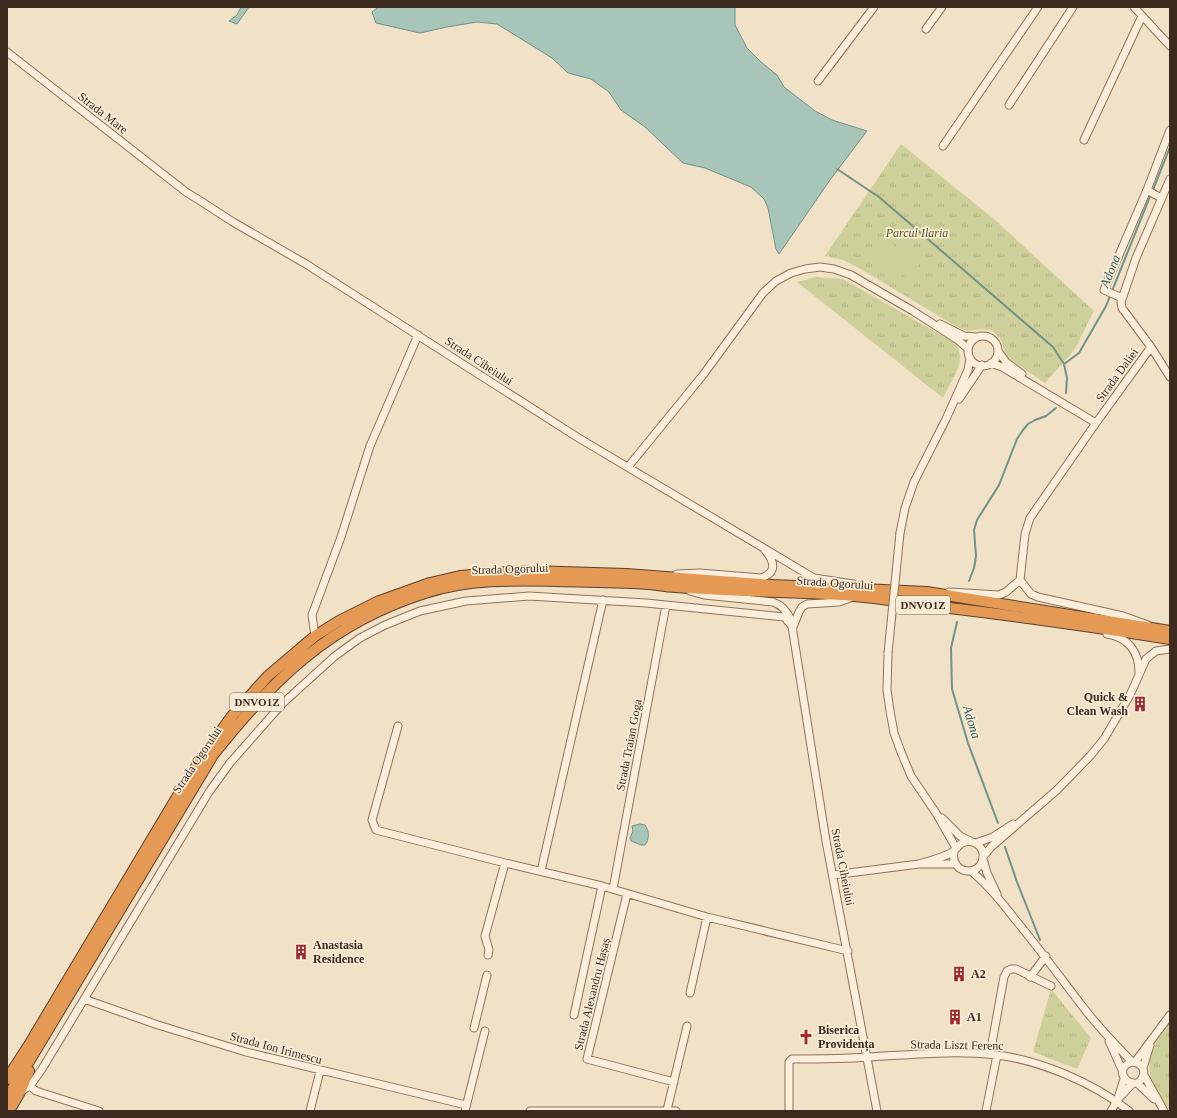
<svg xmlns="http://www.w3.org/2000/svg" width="1177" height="1118" viewBox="0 0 1177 1118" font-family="'Times New Roman',serif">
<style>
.park{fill:url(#park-tufts)}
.pitch{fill:#ced099}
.water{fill:#a8c5ba;stroke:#6e9487}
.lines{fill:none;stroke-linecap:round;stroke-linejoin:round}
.stream{stroke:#6e9487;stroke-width:2}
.minor-casing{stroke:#8e725a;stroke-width:9}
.highway-casing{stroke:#5c402f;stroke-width:12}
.minor{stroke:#fbefdb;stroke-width:7}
.highway{stroke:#e49954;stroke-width:10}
.minor-bridge-casing{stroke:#8e725a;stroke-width:9;stroke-linecap:butt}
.minor-bridge{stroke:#fbefdb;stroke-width:7}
.labels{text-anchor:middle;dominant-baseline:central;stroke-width:3.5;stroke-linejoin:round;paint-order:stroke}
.shield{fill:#f8ecd7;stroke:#756556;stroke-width:1}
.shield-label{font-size:11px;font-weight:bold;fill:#3d2b1f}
.street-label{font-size:12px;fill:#3d2b1f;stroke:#f8ecd7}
.park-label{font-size:12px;font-style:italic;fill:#525b24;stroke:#f8ecd7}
.poi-label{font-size:12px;font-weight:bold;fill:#3d2b1f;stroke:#f8ecd7;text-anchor:start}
.water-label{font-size:13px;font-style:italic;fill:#2e5e57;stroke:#f8ecd7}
</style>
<defs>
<pattern id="park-tufts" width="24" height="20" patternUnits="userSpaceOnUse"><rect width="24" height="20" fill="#ced099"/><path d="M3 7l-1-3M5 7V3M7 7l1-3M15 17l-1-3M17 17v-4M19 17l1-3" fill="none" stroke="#b2b383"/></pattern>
</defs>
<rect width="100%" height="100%" fill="#f1e1c6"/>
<path class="park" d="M 901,144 L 994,219 L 1094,311 L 1075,349 L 1045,383 L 1012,361 L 1006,354 L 1000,338 L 993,331 L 982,329 L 969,331 L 957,327 L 859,268 L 843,260 L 825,256 Z
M 816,277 L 843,279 L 955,343 C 969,361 950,381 943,398 L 797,282 Z
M 1051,989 L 1091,1038 L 1077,1069 L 1033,1052 Z
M 1170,1022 L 1170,1111 C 1143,1074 1142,1059 1170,1022 Z"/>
<path class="pitch" d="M 885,239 L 921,262 L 909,279 L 874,256 Z"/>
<path class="water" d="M 241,7 L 249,7 L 237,24 L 229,21 L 237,15 Z
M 378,7 L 735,7 L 735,25 L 747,48 L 761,62 L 777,75 L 784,87 L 815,111 L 832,120 L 867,131 L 830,180 L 779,254 L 776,249 L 768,208 L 764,199 L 751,187 L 705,168 L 683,163 L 645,127 L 621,110 L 609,92 L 591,79 L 568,73 L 552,58 L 497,24 L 477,22 L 447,27 L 420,33 L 376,23 L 372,12 Z
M 640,824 L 645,825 C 649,831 650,839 645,845 L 641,845 L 631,841 L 630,838 L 633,831 L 632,826 Z"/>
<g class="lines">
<path class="stream" d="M 837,169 L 879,197 L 1053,347 L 1064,364
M 1153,190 L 1170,147
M 1066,393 L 1067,378 L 1064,364 L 1079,353 L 1106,306 L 1151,194
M 969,581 L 974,568 L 976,556 L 974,530 L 977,520 L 999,485 L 1017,439 L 1023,430 L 1028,424 L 1035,420 L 1046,416 L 1056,408
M 957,622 L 951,648 L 952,689 L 968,743 L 998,823
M 1005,847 L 1017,882 L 1040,940"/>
<g class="minor-casing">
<path id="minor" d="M 1134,7 L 1170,46
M 926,29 L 942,7
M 7,52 L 186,192 L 199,200 L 233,222 L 306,264 L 577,437 L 814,578 L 853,584
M 818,81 L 874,7
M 1009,105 L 1073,7
M 1084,140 L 1142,16
M 943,146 L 1038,7
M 1147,190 L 1161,198
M 1122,298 L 1104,290 L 1147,190 L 1170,130
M 940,324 L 964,336 L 977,337
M968 351a15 15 0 1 1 30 0a15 15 0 1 1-30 0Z
M 1151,347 L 1170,377
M 998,351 L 1006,362 L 1022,374
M 991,363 L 1002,367 L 1096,423
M 959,399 L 982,365
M 628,467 L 703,375 L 763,293 L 776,281 L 791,273 L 805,269 L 820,267 L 834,269 L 851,275 L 913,311 L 958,340 L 968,349
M 900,533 L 905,508 L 914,482 L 946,419 L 968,370 L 970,358
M 677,574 L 700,573 L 761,578 C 778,572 774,561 765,550
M 1020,580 L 1031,594 L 1038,597 L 1123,616 L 1148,625
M 690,591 L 704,595 L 773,602 C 782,605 787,611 791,620 L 826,841 L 877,1111
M 949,592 L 999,595 L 1006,592 L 1020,580 L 1025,534 L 1030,518 L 1096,423 L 1151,347 L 1122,308 L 1121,302 L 1136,258 L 1170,179
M 793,627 L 799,612 L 802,607 L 807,604 L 839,602 L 853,597
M 1107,634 C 1128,637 1139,652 1139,672
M 315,636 L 312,615 L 341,537 L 370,446 L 418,335
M 888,653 L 887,690 L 890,711 L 894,733 L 901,752 L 911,776 L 936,813 L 956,848
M 398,726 L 372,820 L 376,830 L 505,863 L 602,886 L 707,917 L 848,951
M 942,818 L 960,836 L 970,841
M 976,843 L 993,837 L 1013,824
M 983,857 L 991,847 L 1057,790 L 1091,755 L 1104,739 L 1130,695 L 1146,659 L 1156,651 L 1170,649
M 983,859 L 987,873 L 997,894
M 919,864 C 930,861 941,858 951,853 C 957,850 958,843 965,842 C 969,841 974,842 977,844 C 981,847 984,852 983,858 C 980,878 950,874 954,852
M 541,871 L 603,600
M 971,871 C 987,884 1001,901 1014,918 C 1038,947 1060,977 1083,1007 C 1098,1027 1115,1044 1132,1062 C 1139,1062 1146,1068 1143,1076 C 1136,1096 1108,1070 1132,1062
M 833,875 L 919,864 L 956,864
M 613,889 L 666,605
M 627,894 L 587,1059 L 674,1082
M 488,955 L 489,950 L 485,936 L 505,863
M 1030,977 L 1046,956
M 690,993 L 707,917
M 84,999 L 158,1025 L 246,1052 L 466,1105
M 574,1015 L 602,886
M 474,1028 L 487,975
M 1109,1041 L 1123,1072
M 990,1054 L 1004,977 L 1007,971 L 1011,969 L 1016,969 L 1051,986
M 1135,1062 L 1170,1015
M 1143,1068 L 1150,1045
M 1144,1075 L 1164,1111
M 1137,1083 L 1154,1099
M 30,1086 L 36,1091 L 99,1111
M 20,1092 L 30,1086 L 42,1069 L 209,792 L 230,763 L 282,704 L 335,656 L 360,638 L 385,625 L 420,611 L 466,601 L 529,596 L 646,603 L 755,614 L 784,617 L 793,627
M 1119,1098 L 1133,1083
M 667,1110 L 687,1026
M 310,1111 L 320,1071
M 465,1111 L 485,1031
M 530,1111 L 676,1111
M 789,1111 L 789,1062 L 792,1059 C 817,1059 842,1059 868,1057 C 910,1055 953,1050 996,1055 C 1040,1060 1094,1083 1129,1111
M 986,1111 L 997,1055
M 1111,1111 L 1117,1101 L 1124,1079"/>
</g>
<g class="highway-casing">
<path id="highway" d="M 7,1079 L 29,1045 L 183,787 L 203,756 L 232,716 L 268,676 L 315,636 L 339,621 L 377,602 L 430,583 L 460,576 L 495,573 L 529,571 L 626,574 L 773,585 L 927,592 L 1170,631
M 7,1098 L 213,755 C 273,679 330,623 425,593 C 468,579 513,580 557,581 C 588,582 619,582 650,584 C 658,585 667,587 675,587 C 735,592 795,591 855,596 C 884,599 912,603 941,607 C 1018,616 1094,627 1170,639
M 9,1111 L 20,1092 L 29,1071"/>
</g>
<use href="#minor" class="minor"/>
<use href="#highway" class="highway"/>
<g class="minor-bridge-casing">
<path id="minor-bridge" d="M 888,653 L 900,533"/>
</g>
<use href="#minor-bridge" class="minor-bridge"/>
</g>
<defs>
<g id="building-bare" transform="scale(1.2)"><path d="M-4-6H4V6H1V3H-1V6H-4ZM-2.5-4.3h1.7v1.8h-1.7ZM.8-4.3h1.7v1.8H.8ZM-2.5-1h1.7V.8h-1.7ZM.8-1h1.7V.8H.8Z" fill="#a12731" stroke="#f8ecd7" stroke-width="2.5" paint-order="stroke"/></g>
<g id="church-bare" transform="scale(1.2)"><path d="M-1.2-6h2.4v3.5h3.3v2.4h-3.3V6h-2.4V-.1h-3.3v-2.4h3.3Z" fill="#a12731" stroke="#f8ecd7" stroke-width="2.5" paint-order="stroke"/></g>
</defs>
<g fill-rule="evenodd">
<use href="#building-bare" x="1140" y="704"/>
<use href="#building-bare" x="301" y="952"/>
<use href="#building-bare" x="959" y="974"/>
<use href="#building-bare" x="955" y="1017"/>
<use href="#church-bare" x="806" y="1037"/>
</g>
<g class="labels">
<g class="shield">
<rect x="896" y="596" width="54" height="18" rx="3"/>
<rect x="230" y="693" width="54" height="18" rx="3"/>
</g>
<g class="shield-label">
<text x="923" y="605">DNVO1Z</text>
<text x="257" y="702">DNVO1Z</text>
</g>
<g class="street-label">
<text transform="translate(103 113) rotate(38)">Strada Mare</text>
<text transform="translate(479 361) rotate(33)">Strada Ciheiului</text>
<text transform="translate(1117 375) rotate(-54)">Strada Daliei</text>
<text transform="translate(510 569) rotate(-2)">Strada Ogorului</text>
<text transform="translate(835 583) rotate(4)">Strada Ogorului</text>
<text transform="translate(629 745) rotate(-79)">Strada Traian Goga</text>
<text transform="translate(197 760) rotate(-56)">Strada Ogorului</text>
<text transform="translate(843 867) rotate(79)">Strada Ciheiului</text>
<text transform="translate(592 994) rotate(-76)">Strada Alexandru Hașaș</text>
<text transform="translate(957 1045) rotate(1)">Strada Liszt Ferenc</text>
<text transform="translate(276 1048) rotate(15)">Strada Ion Irimescu</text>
</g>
<g class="park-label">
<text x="917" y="233">Parcul Ilaria</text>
</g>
<g class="poi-label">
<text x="1128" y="697" text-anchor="end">Quick &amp;<tspan x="1128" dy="14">Clean Wash</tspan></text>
<text x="313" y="945">Anastasia<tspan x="313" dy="14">Residence</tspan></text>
<text x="971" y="974">A2</text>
<text x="967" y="1017">A1</text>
<text x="818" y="1030">Biserica<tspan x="818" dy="14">Providența</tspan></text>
</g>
<g class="water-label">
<text transform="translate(1110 271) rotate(-68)">Adona</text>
<text transform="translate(972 722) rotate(73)">Adona</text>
</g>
</g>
<rect width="1177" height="1118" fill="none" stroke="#3d2b1f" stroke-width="16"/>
</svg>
